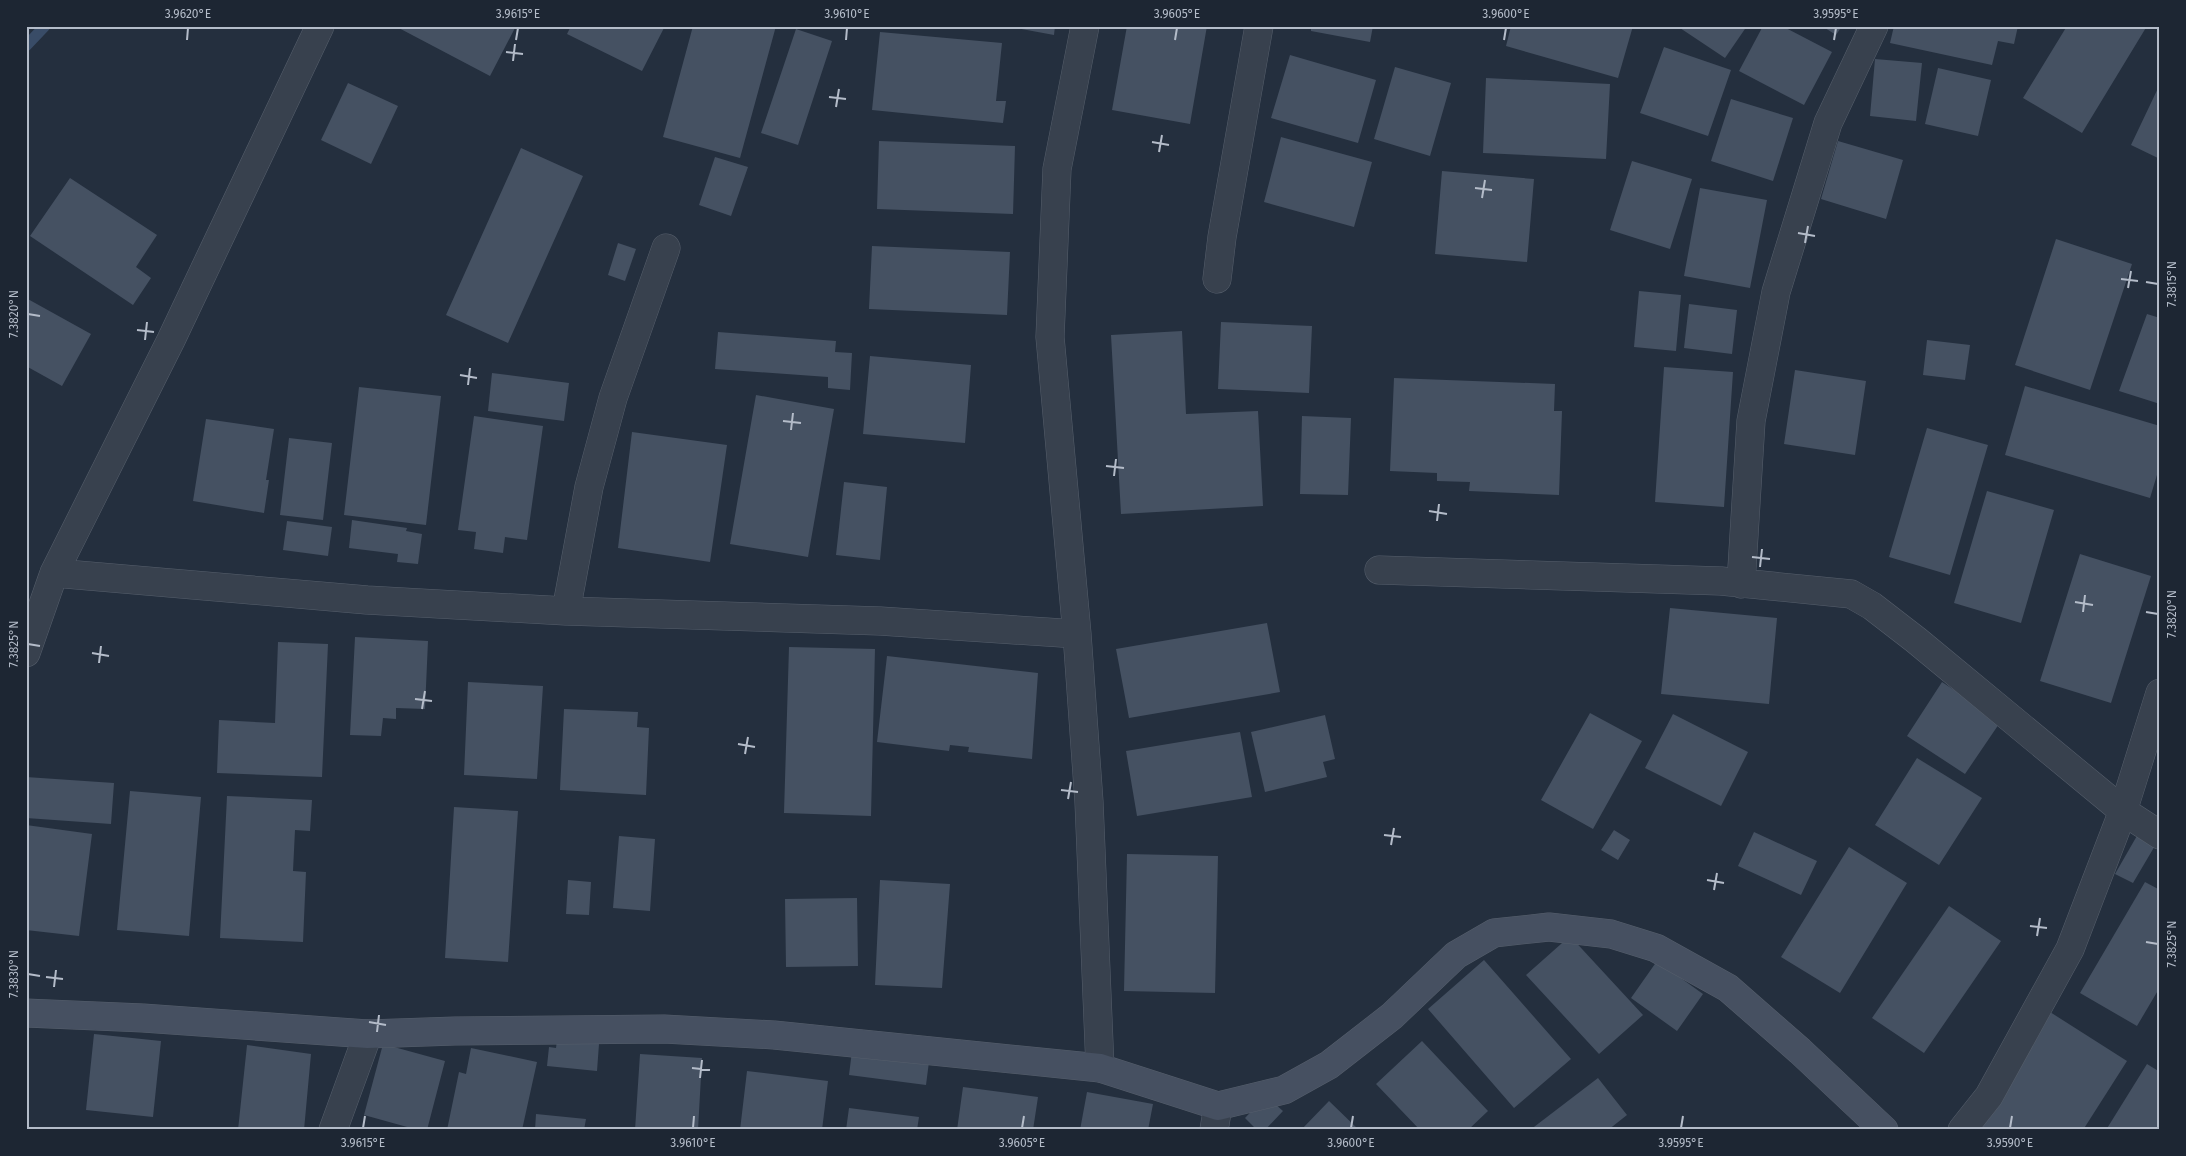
<svg xmlns="http://www.w3.org/2000/svg" width="2186" height="1156" viewBox="0 0 2186 1156" font-family="'Fira Sans',sans-serif">
<style>
.lines{fill:none;stroke-linecap:round;stroke-linejoin:round}
.stream{stroke:#394c67;stroke-width:11}
.building{fill:#455162}
.street-casing{stroke:#565f6c;stroke-width:29}
.secondary-casing{stroke:#565f6c;stroke-width:29}
.street{stroke:#38414e;stroke-width:28}
.secondary{stroke:#465061;stroke-width:28}
.ticks{fill:none;stroke:#b4bcc9;stroke-width:2}
.neatline{fill:none;stroke:#b4bcc9;stroke-width:2}
.ticks-label{font-size:12px;text-anchor:middle;fill:#b4bcc9}
</style>
<rect width="100%" height="100%" fill="#242f3e"/>
<g class="lines">
<path class="stream" d="M 26,46 L 45,26"/>
</g>
<path class="building" d="M 395,26 L 516,26 L 490,76 Z
M 571,26 L 665,26 L 642,71 L 567,34 Z
M 693,26 L 776,26 L 740,158 L 663,137 Z
M 1005,26 L 1055,26 L 1054,35 Z
M 1127,26 L 1207,26 L 1190,124 L 1112,110 Z
M 1311,26 L 1373,26 L 1370,42 L 1311,31 Z
M 1511,26 L 1633,26 L 1618,78 L 1506,46 Z
M 1677,26 L 1747,26 L 1725,58 Z
M 1763,26 L 1782,26 L 1832,52 L 1804,105 L 1739,71 Z
M 1822,26 L 1842,26 L 1836,35 Z
M 1894,26 L 2018,26 L 2014,44 L 1998,41 L 1992,65 L 1890,43 Z
M 2067,26 L 2147,26 L 2082,133 L 2023,98 Z
M 796,29 L 832,41 L 798,145 L 761,133 Z
M 880,32 L 1002,43 L 996,101 L 1006,101 L 1003,123 L 872,110 Z
M 1664,47 L 1731,70 L 1708,136 L 1640,113 Z
M 1290,55 L 1376,80 L 1358,143 L 1271,118 Z
M 1875,59 L 1922,63 L 1916,121 L 1870,116 Z
M 1395,67 L 1451,83 L 1430,156 L 1374,139 Z
M 1938,68 L 1991,80 L 1978,136 L 1925,124 Z
M 1486,78 L 1610,84 L 1606,159 L 1483,153 Z
M 348,83 L 398,106 L 371,164 L 321,140 Z
M 2160,84 L 2160,159 L 2131,145 Z
M 1731,99 L 1793,118 L 1773,181 L 1711,161 Z
M 1281,137 L 1372,162 L 1354,227 L 1264,202 Z
M 879,141 L 1015,146 L 1013,214 L 877,209 Z
M 1838,141 L 1903,160 L 1886,219 L 1821,199 Z
M 521,148 L 583,176 L 508,343 L 446,315 Z
M 715,157 L 748,167 L 731,216 L 699,205 Z
M 1632,161 L 1692,179 L 1670,249 L 1610,230 Z
M 1442,171 L 1534,179 L 1527,262 L 1435,254 Z
M 70,178 L 157,235 L 136,267 L 151,278 L 133,305 L 30,236 Z
M 1700,188 L 1767,200 L 1750,288 L 1684,276 Z
M 2056,239 L 2132,264 L 2090,390 L 2015,365 Z
M 618,243 L 636,249 L 625,281 L 608,275 Z
M 872,246 L 1010,252 L 1007,315 L 869,309 Z
M 1639,291 L 1681,295 L 1676,351 L 1634,347 Z
M 26,298 L 91,334 L 62,386 L 26,366 Z
M 1689,304 L 1737,310 L 1732,354 L 1684,348 Z
M 2147,314 L 2160,318 L 2160,404 L 2119,391 Z
M 1221,322 L 1312,326 L 1309,393 L 1218,389 Z
M 1182,331 L 1186,414 L 1258,411 L 1263,506 L 1121,514 L 1111,335 Z
M 718,332 L 836,341 L 835,352 L 852,353 L 850,390 L 828,388 L 828,377 L 715,369 Z
M 1927,340 L 1970,345 L 1965,380 L 1923,375 Z
M 870,356 L 971,365 L 965,443 L 863,434 Z
M 1664,367 L 1733,372 L 1724,507 L 1655,502 Z
M 1795,370 L 1866,381 L 1855,455 L 1784,444 Z
M 492,373 L 569,383 L 564,421 L 488,411 Z
M 1394,378 L 1555,384 L 1554,411 L 1562,411 L 1559,495 L 1469,491 L 1470,482 L 1437,481 L 1437,473 L 1390,471 Z
M 2025,386 L 2160,426 L 2160,465 L 2150,498 L 2005,455 Z
M 359,387 L 441,396 L 426,525 L 344,515 Z
M 756,395 L 834,409 L 808,557 L 730,544 Z
M 474,416 L 543,426 L 527,540 L 505,537 L 503,553 L 474,549 L 476,532 L 458,530 Z
M 1302,416 L 1351,418 L 1348,495 L 1300,494 Z
M 206,419 L 274,429 L 266,480 L 269,480 L 264,513 L 193,501 Z
M 1927,428 L 1988,445 L 1950,575 L 1889,557 Z
M 632,432 L 727,445 L 710,562 L 618,548 Z
M 289,438 L 332,443 L 323,520 L 280,515 Z
M 844,482 L 887,487 L 880,560 L 836,555 Z
M 1987,491 L 2054,510 L 2021,623 L 1954,603 Z
M 352,520 L 407,528 L 406,531 L 422,534 L 418,564 L 397,562 L 398,554 L 349,548 Z
M 287,521 L 332,527 L 328,556 L 283,550 Z
M 2080,554 L 2151,576 L 2111,703 L 2040,681 Z
M 1670,608 L 1777,618 L 1769,704 L 1661,694 Z
M 1267,623 L 1280,692 L 1129,718 L 1116,649 Z
M 355,637 L 428,641 L 425,709 L 396,708 L 396,719 L 383,718 L 381,736 L 350,735 Z
M 278,642 L 328,644 L 322,777 L 217,773 L 219,720 L 275,723 Z
M 789,647 L 875,649 L 871,816 L 784,813 Z
M 887,656 L 1038,673 L 1032,759 L 968,752 L 969,747 L 950,745 L 949,751 L 877,742 Z
M 468,682 L 543,686 L 537,779 L 464,775 Z
M 1942,682 L 2001,721 L 1965,774 L 1907,736 Z
M 564,709 L 638,712 L 637,727 L 649,728 L 646,795 L 560,790 Z
M 1590,713 L 1642,741 L 1593,829 L 1541,800 Z
M 1673,714 L 1748,752 L 1721,806 L 1645,768 Z
M 1325,715 L 1335,759 L 1323,762 L 1327,777 L 1265,792 L 1251,732 Z
M 1240,732 L 1252,797 L 1137,816 L 1126,751 Z
M 1917,758 L 1982,798 L 1939,865 L 1875,825 Z
M 26,777 L 114,783 L 111,824 L 26,818 Z
M 130,791 L 201,797 L 189,936 L 117,930 Z
M 227,796 L 312,800 L 310,831 L 295,830 L 293,871 L 306,872 L 303,942 L 220,938 Z
M 454,807 L 518,811 L 508,962 L 445,958 Z
M 26,825 L 92,834 L 79,936 L 26,930 Z
M 1614,830 L 1630,840 L 1618,860 L 1601,850 Z
M 1754,832 L 1817,861 L 1801,895 L 1738,866 Z
M 2138,834 L 2156,844 L 2133,883 L 2115,874 Z
M 619,836 L 655,839 L 650,911 L 613,908 Z
M 1849,847 L 1907,883 L 1840,993 L 1781,957 Z
M 1127,854 L 1218,856 L 1215,993 L 1124,991 Z
M 568,880 L 591,882 L 589,915 L 566,914 Z
M 880,880 L 950,884 L 942,988 L 875,985 Z
M 2145,882 L 2160,890 L 2160,987 L 2137,1026 L 2080,993 Z
M 857,898 L 858,966 L 786,967 L 785,899 Z
M 1949,906 L 2001,941 L 1924,1053 L 1872,1018 Z
M 1570,936 L 1643,1015 L 1599,1054 L 1526,975 Z
M 1484,960 L 1571,1059 L 1514,1108 L 1428,1009 Z
M 1657,961 L 1703,994 L 1677,1031 L 1631,998 Z
M 2050,1012 L 2127,1061 L 2083,1130 L 1973,1130 Z
M 94,1034 L 161,1041 L 153,1117 L 86,1110 Z
M 557,1040 L 599,1044 L 597,1071 L 547,1066 L 549,1047 L 556,1048 Z
M 1422,1041 L 1488,1111 L 1468,1130 L 1420,1130 L 1376,1084 Z
M 853,1043 L 930,1054 L 926,1085 L 849,1075 Z
M 383,1044 L 445,1061 L 427,1130 L 418,1130 L 364,1115 Z
M 247,1045 L 311,1054 L 304,1130 L 238,1130 Z
M 471,1048 L 537,1062 L 522,1130 L 447,1130 L 459,1072 L 466,1074 Z
M 640,1054 L 702,1058 L 698,1130 L 635,1130 Z
M 2147,1064 L 2160,1072 L 2160,1130 L 2106,1130 Z
M 747,1071 L 828,1081 L 822,1130 L 740,1130 Z
M 1598,1078 L 1627,1115 L 1608,1130 L 1530,1130 Z
M 963,1087 L 1038,1097 L 1033,1130 L 957,1130 Z
M 1087,1092 L 1153,1104 L 1148,1130 L 1080,1130 Z
M 1266,1096 L 1283,1111 L 1265,1130 L 1257,1130 L 1245,1118 Z
M 1329,1101 L 1359,1130 L 1301,1130 Z
M 849,1108 L 919,1117 L 917,1130 L 846,1130 Z
M 536,1114 L 586,1119 L 584,1130 L 535,1130 Z"/>
<g class="lines">
<g class="street-casing">
<path id="street" d="M 1085,26 L 1057,169 L 1050,337 L 1077,634 L 1089,802 L 1100,1068
M 1217,279 L 1222,237 L 1259,26
M 1379,570 L 1721,581 L 1851,594 L 1872,606 L 1916,640 L 2123,811 L 2160,835
M 54,573 L 367,600 L 566,611 L 880,621 L 1077,634
M 1741,584 L 1751,421 L 1776,292 L 1828,123 L 1874,26
M 566,611 L 589,487 L 613,398 L 666,248
M 26,653 L 54,573 L 171,340 L 320,26
M 333,1130 L 368,1034
M 1214,1130 L 1218,1106
M 1962,1130 L 1989,1096 L 2070,949 L 2123,811 L 2160,693"/>
</g>
<g class="secondary-casing">
<path id="secondary" d="M 26,1013 L 143,1018 L 368,1034 L 455,1031 L 664,1029 L 774,1035 L 1100,1068 L 1218,1106 L 1284,1090 L 1329,1065 L 1392,1016 L 1456,955 L 1494,933 L 1549,927 L 1611,934 L 1656,948 L 1728,988 L 1800,1051 L 1884,1130"/>
</g>
<use href="#street" class="street"/>
<use href="#secondary" class="secondary"/>
</g>
<path class="ticks" d="M 187,40 L 188,28M 516,40 L 518,28M 846,40 L 847,28M 1175,40 L 1177,28M 1504,40 L 1506,28M 1834,40 L 1836,28M 506,52 L 523,54M 513,61 L 515,44M 829,97 L 846,99M 836,107 L 839,89M 1152,142 L 1169,145M 1159,152 L 1162,135M 1475,188 L 1492,190M 1482,198 L 1485,180M 1798,233 L 1815,236M 1805,243 L 1808,226M 2121,279 L 2138,281M 2146,282 L 2158,284M 2128,288 L 2131,271M 28,314 L 40,316M 137,330 L 154,332M 145,340 L 147,322M 460,375 L 477,378M 468,385 L 470,368M 783,421 L 801,423M 791,430 L 793,413M 1106,466 L 1124,468M 1114,476 L 1116,459M 1429,511 L 1447,514M 1437,521 L 1439,504M 1752,557 L 1770,559M 1760,567 L 1762,549M 2075,602 L 2093,605M 2083,612 L 2085,595M 2146,612 L 2158,614M 28,644 L 40,646M 92,653 L 109,656M 99,663 L 101,646M 415,699 L 432,701M 422,709 L 425,691M 738,744 L 755,747M 745,754 L 748,737M 1061,790 L 1078,792M 1068,799 L 1071,782M 1384,835 L 1401,837M 1391,845 L 1394,828M 1707,880 L 1724,883M 1714,890 L 1717,873M 2030,926 L 2047,928M 2037,936 L 2040,918M 2146,942 L 2158,944M 28,974 L 40,976M 46,977 L 63,979M 54,987 L 56,970M 369,1022 L 386,1025M 377,1032 L 379,1015M 692,1068 L 710,1070M 700,1078 L 702,1060M 363,1128 L 365,1116M 693,1128 L 694,1116M 1022,1128 L 1024,1116M 1351,1128 L 1353,1116M 1681,1128 L 1683,1116M 2010,1128 L 2012,1116"/>
<rect width="2186" height="1156" fill="none" stroke="#1d2633" stroke-width="55"/>
<rect x="28" y="28" width="2130" height="1100" class="neatline"/>
<g class="ticks-label">
<text x="188" y="18">3.9620°E</text>
<text x="518" y="18">3.9615°E</text>
<text x="847" y="18">3.9610°E</text>
<text x="1177" y="18">3.9605°E</text>
<text x="1506" y="18">3.9600°E</text>
<text x="1836" y="18">3.9595°E</text>
<text transform="translate(2172 284) rotate(-90)" y="4">7.3815°N</text>
<text transform="translate(14 314) rotate(-90)" y="4">7.3820°N</text>
<text transform="translate(2172 614) rotate(-90)" y="4">7.3820°N</text>
<text transform="translate(14 644) rotate(-90)" y="4">7.3825°N</text>
<text transform="translate(2172 944) rotate(-90)" y="4">7.3825°N</text>
<text transform="translate(14 974) rotate(-90)" y="4">7.3830°N</text>
<text x="363" y="1147">3.9615°E</text>
<text x="693" y="1147">3.9610°E</text>
<text x="1022" y="1147">3.9605°E</text>
<text x="1351" y="1147">3.9600°E</text>
<text x="1681" y="1147">3.9595°E</text>
<text x="2010" y="1147">3.9590°E</text>
</g>
</svg>
